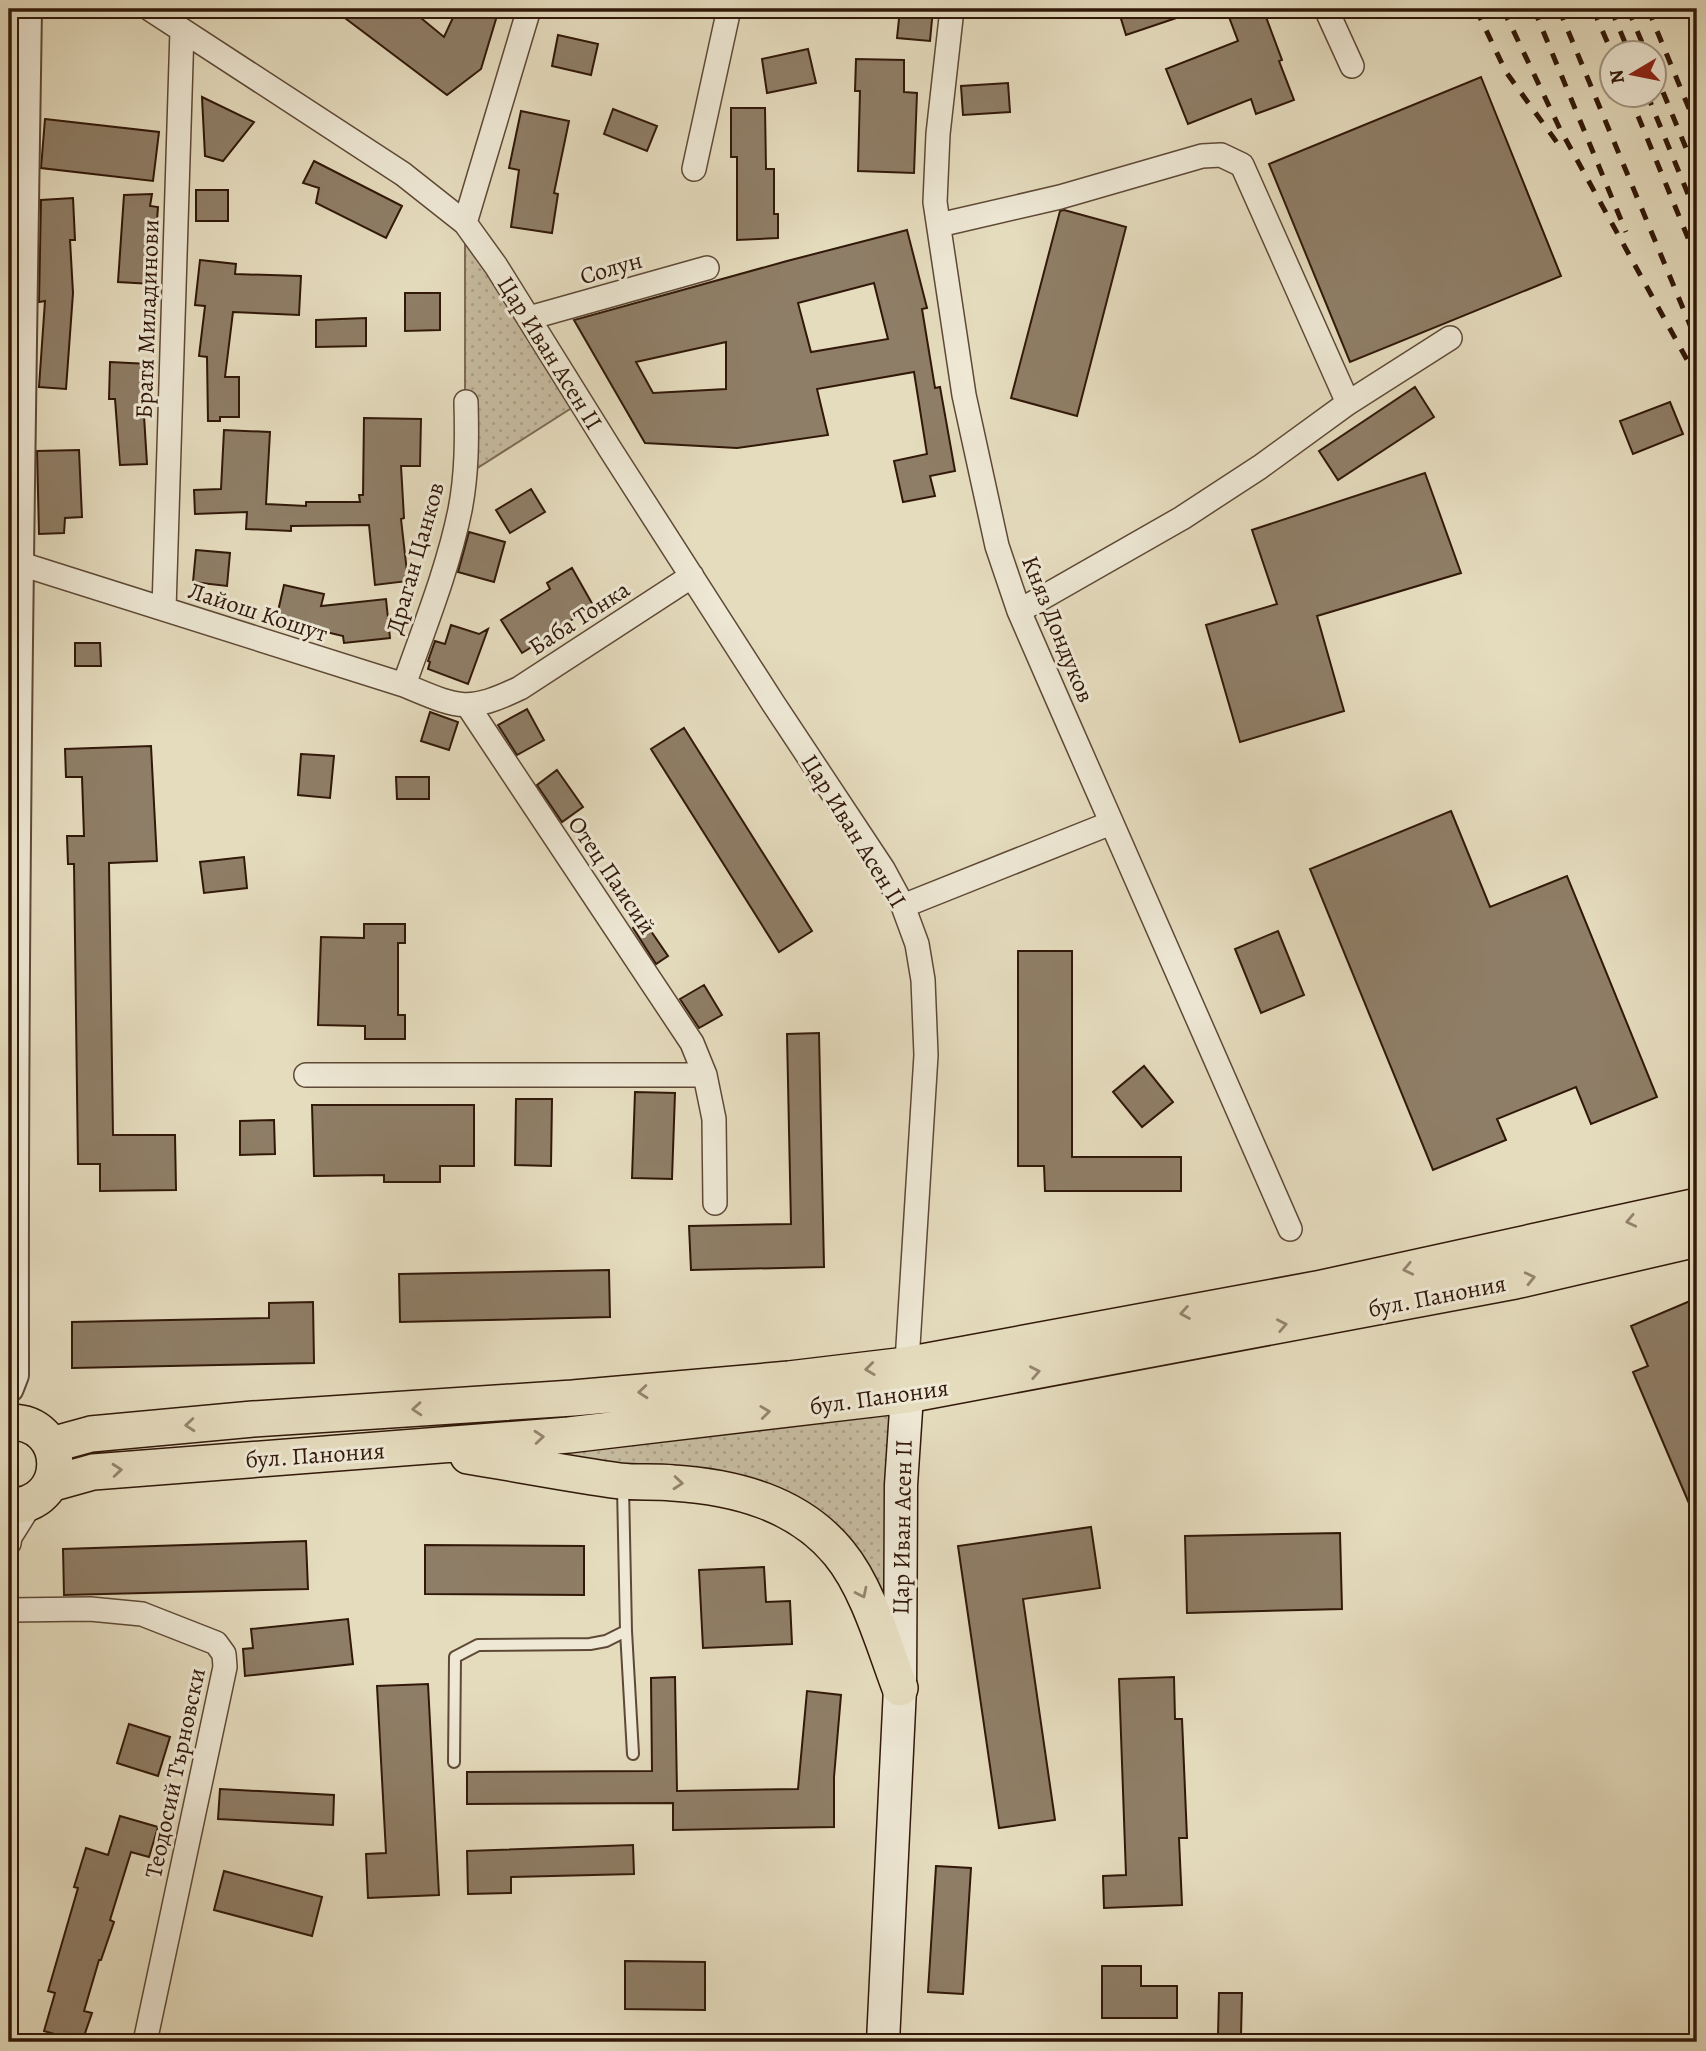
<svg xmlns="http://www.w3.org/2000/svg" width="1706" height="2051" viewBox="0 0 1706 2051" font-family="Alegreya,serif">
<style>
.grass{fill:url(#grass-dots);stroke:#7c6a54;stroke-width:2}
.building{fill:#8f7e67;stroke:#311809;stroke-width:2;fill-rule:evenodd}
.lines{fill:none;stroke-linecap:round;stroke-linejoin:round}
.service-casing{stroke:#5e4936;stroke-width:14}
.minor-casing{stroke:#5e4936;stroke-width:26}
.tertiary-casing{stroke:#5e4936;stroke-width:32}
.secondary-casing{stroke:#311809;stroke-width:35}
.primary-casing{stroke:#311809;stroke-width:38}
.service{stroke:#eee8d5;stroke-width:10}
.minor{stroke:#eee8d5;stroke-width:23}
.tertiary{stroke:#eee8d5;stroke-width:28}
.secondary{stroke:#eee8d5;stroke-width:32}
.primary{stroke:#e5dcbe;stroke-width:35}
.rail{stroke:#311809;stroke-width:5;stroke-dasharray:12 12;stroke-linecap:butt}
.oneway{stroke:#94846d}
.labels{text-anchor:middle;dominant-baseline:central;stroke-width:6;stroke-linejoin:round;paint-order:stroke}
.street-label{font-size:24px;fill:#311809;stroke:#eee8d5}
</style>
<defs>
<pattern id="grass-dots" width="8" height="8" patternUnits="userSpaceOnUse" patternTransform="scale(1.75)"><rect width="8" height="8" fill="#c6bb9f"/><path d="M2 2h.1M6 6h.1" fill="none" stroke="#aba088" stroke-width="1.8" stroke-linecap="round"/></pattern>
</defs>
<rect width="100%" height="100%" fill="#e5dcbe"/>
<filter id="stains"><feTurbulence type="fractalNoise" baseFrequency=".00286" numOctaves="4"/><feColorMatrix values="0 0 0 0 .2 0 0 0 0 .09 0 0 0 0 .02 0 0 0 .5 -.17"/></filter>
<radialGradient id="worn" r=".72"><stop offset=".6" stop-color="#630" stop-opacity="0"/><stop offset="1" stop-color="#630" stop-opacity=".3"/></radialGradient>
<path class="grass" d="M 465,223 L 581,402 L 465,476 Z
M 907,1395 L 900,1688 L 875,1620 L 783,1508 L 416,1448 Z"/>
<path class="building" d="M 333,9 L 410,9 L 444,37 L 457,9 L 499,9 L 481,69 L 447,95 Z
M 900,9 L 933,9 L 930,41 L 897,38 Z
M 1118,9 L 1193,9 L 1194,12 L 1126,35 Z
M 1226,9 L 1263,9 L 1282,60 L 1279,61 L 1294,100 L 1256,114 L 1251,99 L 1188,124 L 1166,69 L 1238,41 Z
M 558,35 L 598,44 L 591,75 L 552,66 Z
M 808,49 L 816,83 L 767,93 L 762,59 Z
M 856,59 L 904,60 L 904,92 L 917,93 L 914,173 L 858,171 L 860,91 L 855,91 Z
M 1481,77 L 1561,276 L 1350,362 L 1269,164 Z
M 1008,83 L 1010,112 L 963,115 L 961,86 Z
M 202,97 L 254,122 L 223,161 L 205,156 Z
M 731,108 L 765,108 L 766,169 L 774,169 L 774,214 L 778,214 L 778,238 L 737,240 L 737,157 L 731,157 Z
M 613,109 L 657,126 L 647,151 L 604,134 Z
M 521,111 L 569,121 L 554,193 L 558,194 L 552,233 L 511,227 L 519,170 L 509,168 Z
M 45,119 L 159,132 L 153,181 L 41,168 Z
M 314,161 L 402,206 L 386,238 L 316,203 L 319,188 L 303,183 Z
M 196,190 L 228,190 L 228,221 L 196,221 Z
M 152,194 L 150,206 L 158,207 L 152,284 L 118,282 L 124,195 Z
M 73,198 L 75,240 L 70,240 L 73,293 L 66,389 L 39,387 L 45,301 L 39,302 L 41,200 Z
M 1064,210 L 1126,227 L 1077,416 L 1011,398 L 1060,211 Z
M 907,230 L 927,308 L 922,309 L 935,388 L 940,387 L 955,471 L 930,476 L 935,496 L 903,502 L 894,461 L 927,454 L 914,372 L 817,389 L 828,435 L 737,448 L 645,443 L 574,320 L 787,261 ZM 874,283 L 888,339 L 811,352 L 798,303 ZM 726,342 L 726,389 L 653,393 L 636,362 Z
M 200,260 L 236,264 L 235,274 L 301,276 L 299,315 L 233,312 L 225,377 L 239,377 L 239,417 L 220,417 L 220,421 L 208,421 L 207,357 L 199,356 L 205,306 L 195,305 Z
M 405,293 L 440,293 L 440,330 L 405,331 Z
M 366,318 L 366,346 L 316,347 L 316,320 Z
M 110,362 L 149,364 L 147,400 L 143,400 L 147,464 L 120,465 L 115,399 L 109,399 Z
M 1415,387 L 1434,417 L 1338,480 L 1319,451 Z
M 1670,402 L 1683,434 L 1633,454 L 1620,421 Z
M 364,418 L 421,419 L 420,466 L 401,466 L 404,518 L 401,519 L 408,581 L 375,585 L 369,525 L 291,526 L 291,531 L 246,529 L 247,512 L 195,514 L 194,490 L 221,489 L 224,430 L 270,432 L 266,504 L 306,506 L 306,502 L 360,502 L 359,495 L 363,495 Z
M 79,450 L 82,517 L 65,518 L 64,533 L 39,534 L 37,451 Z
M 1425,473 L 1461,573 L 1317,616 L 1344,711 L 1240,742 L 1206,625 L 1277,604 L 1252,530 Z
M 531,489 L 545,512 L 510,533 L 496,510 Z
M 469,532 L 505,542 L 494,582 L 458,572 Z
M 196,550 L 230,553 L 227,586 L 193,582 Z
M 572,568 L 594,607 L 544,636 L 546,638 L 522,653 L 501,620 L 550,589 L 547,583 Z
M 284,585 L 324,594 L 321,606 L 386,599 L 390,638 L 344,643 L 343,636 L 276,620 Z
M 451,625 L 479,634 L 488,629 L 468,684 L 428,669 L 430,662 L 428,661 L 435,641 L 445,644 Z
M 75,643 L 100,643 L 101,666 L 75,666 Z
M 527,709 L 544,740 L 517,755 L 498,725 Z
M 430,712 L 458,722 L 449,750 L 421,741 Z
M 684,728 L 812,931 L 779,952 L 651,749 Z
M 151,746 L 157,861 L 109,863 L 113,1135 L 175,1135 L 176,1190 L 100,1191 L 100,1164 L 78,1164 L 74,864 L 68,864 L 67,836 L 84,836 L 82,777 L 66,777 L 65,749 Z
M 301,754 L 334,756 L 330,798 L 298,795 Z
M 557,770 L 583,807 L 562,822 L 537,785 Z
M 396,777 L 429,777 L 429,799 L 397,799 Z
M 1451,811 L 1490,907 L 1567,876 L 1657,1097 L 1591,1124 L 1576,1087 L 1497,1119 L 1506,1140 L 1433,1170 L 1310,869 Z
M 244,857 L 247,888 L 204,893 L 200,862 Z
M 644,921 L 668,956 L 656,964 L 633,928 Z
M 364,924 L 405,924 L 405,943 L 398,943 L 398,1015 L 405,1015 L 405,1039 L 365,1039 L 365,1026 L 318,1025 L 321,937 L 364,938 Z
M 1278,931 L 1304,995 L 1261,1013 L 1235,949 Z
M 1018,951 L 1072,951 L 1072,1157 L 1181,1157 L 1181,1191 L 1045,1191 L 1044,1166 L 1018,1166 Z
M 704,985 L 722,1015 L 699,1028 L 680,999 Z
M 819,1033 L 824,1267 L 691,1270 L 689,1226 L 791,1224 L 787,1034 Z
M 1144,1066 L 1173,1102 L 1142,1127 L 1113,1092 Z
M 635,1092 L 675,1093 L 672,1179 L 632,1178 Z
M 516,1099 L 552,1099 L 551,1166 L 515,1165 Z
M 312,1105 L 474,1105 L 474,1166 L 440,1166 L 440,1182 L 384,1182 L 384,1175 L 314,1176 Z
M 274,1120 L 275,1154 L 240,1155 L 240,1121 Z
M 609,1270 L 610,1317 L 400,1322 L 399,1274 Z
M 1697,1298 L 1697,1522 L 1633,1372 L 1648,1366 L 1631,1326 Z
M 313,1302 L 314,1363 L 72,1368 L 72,1322 L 269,1318 L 269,1303 Z
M 1091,1527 L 1100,1588 L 1023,1599 L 1055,1820 L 999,1828 L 958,1546 Z
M 1340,1533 L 1342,1609 L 1187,1613 L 1185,1536 Z
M 306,1541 L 308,1589 L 64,1595 L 63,1549 Z
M 425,1545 L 584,1546 L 584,1595 L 425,1594 Z
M 764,1567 L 766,1602 L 790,1601 L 792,1644 L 703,1648 L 699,1570 Z
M 348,1619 L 353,1664 L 245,1676 L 243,1649 L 253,1648 L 251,1629 Z
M 675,1677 L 677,1791 L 798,1789 L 807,1691 L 841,1695 L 834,1777 L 834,1827 L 673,1830 L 673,1803 L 467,1804 L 467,1772 L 652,1771 L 651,1678 Z
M 1174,1677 L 1175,1719 L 1182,1719 L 1187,1838 L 1179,1838 L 1182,1905 L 1104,1908 L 1103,1876 L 1126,1875 L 1119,1679 Z
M 428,1684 L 439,1895 L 368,1898 L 366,1854 L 386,1853 L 377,1686 Z
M 129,1724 L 170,1737 L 158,1776 L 117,1763 Z
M 220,1789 L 334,1795 L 333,1825 L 218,1819 Z
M 120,1816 L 158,1827 L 149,1857 L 131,1852 L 110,1920 L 114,1922 L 101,1960 L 99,1960 L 84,2011 L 92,2013 L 82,2042 L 44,2031 L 55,1993 L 48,1991 L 78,1888 L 74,1887 L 86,1848 L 108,1855 Z
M 633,1845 L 634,1874 L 511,1877 L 511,1893 L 468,1894 L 467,1851 Z
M 936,1866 L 971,1868 L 963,1994 L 928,1992 Z
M 224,1871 L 322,1897 L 312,1936 L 214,1910 Z
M 625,1961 L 705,1962 L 705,2010 L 625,2009 Z
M 1102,1966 L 1141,1966 L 1141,1986 L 1177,1986 L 1177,2018 L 1102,2018 Z
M 1219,1993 L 1242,1993 L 1241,2035 L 1218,2035 Z"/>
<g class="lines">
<g class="service-casing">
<path id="service" d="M 623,1487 L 626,1631 L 633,1754
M 454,1762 L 455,1657 L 478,1645 L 590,1644 L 606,1641 L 626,1631"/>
</g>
<g class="minor-casing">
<path id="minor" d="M 150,9 L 403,174 L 465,223 L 496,266 L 610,449 L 773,703 L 883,869 L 903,906 L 917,944 L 923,980 L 926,1055 L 906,1378
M 952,9 L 938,134 L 935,202 L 964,395 L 997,546 L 1019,611 L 1063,712 L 1290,1229
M 1326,9 L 1352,66
M 694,169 L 729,9
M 465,223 L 529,9
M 939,225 L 1060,197 L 1202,156 L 1221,155 L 1242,165 L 1348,403
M 529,318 L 707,268
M 9,558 L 18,563 L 404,685 C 457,707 466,714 520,688 L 692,576
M 164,609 L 182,30
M 1019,611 L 1182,518 L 1260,467 L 1348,403 L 1450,338
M 404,685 C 424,628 448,569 460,510 C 467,474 467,438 466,402
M 468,706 L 692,1043 L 705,1075 L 714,1119 L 715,1203
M 903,906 L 1111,823
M 306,1075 L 705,1075
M 9,1543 L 10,1537 L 32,1502
M 9,1610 L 90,1609 L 142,1614 L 216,1643 L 224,1654 L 225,1667 L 145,2042"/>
</g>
<g class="tertiary-casing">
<path id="tertiary" d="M 9,1388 L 14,1375 L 14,1363 C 13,912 20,460 27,9"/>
</g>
<g class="secondary-casing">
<path id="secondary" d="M 883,2042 L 900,1688 L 901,1485 L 907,1395"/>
</g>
<g class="primary-casing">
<path id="primary" d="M 9,1422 C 70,1421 70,1507 9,1506
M 51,1445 L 91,1434 L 253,1419 L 573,1398 L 789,1379 L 906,1365 L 1317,1289 L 1697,1206
M 468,1456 C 518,1464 569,1474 620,1481 C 637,1483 655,1481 673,1483 C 735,1487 798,1503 839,1553 C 868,1588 884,1646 900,1688
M 50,1484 L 93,1472 L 569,1435 L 907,1395 L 1515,1281 L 1697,1239"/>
</g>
<use href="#service" class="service"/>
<use href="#minor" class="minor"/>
<use href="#tertiary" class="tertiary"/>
<use href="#secondary" class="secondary"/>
<use href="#primary" class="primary"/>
<path class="rail" d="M 1476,9 L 1506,72 L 1561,148
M 1503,9 L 1560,129 L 1697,378
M 1534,9 L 1626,232
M 1559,9 L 1697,342
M 1593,9 L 1612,53
M 1611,9 L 1629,52
M 1628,9 L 1646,52
M 1648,9 L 1697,128
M 1654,70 L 1697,175
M 1629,94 L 1697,260
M 1647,94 L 1697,216"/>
</g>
<defs><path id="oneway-chevron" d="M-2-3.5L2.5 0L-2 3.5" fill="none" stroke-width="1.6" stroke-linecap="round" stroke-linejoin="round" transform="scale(1.75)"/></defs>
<g class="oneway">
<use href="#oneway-chevron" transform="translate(1631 1221) rotate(168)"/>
<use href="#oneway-chevron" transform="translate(1408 1269) rotate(168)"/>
<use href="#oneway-chevron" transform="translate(1530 1278) rotate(-13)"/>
<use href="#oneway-chevron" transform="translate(1185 1313) rotate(170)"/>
<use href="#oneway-chevron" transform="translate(1282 1325) rotate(-11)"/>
<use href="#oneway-chevron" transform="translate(870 1369) rotate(173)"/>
<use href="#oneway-chevron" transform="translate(1035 1372) rotate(-11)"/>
<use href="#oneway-chevron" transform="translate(643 1392) rotate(175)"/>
<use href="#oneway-chevron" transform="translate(417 1409) rotate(176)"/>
<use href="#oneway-chevron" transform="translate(765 1412) rotate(-7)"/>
<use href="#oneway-chevron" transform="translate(190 1425) rotate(175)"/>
<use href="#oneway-chevron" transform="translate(539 1437) rotate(-5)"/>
<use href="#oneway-chevron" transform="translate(117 1470) rotate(-5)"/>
<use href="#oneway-chevron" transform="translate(678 1483) rotate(5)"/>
<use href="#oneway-chevron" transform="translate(862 1593) rotate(64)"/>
</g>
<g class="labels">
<g class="street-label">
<text transform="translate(611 268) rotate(-16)">Солун</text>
<text transform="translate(147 319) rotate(-88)">Братя Миладинови</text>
<text transform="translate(550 353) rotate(58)">Цар Иван Асен II</text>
<text transform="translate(415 558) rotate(-74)">Драган Цанков</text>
<text transform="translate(258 612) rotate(18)">Лайош Кошут</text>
<text transform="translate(579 618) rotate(-33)">Баба Тонка</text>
<text transform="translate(1058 629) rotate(68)">Княз Дондуков</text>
<text transform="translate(854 831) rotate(58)">Цар Иван Асен II</text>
<text transform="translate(612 875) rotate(56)">Отец Паисий</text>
<text transform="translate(1437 1296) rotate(-11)">бул. Панония</text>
<text transform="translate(879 1397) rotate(-8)">бул. Панония</text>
<text transform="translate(315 1455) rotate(-4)">бул. Панония</text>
<text transform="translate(902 1527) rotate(-89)">Цар Иван Асен II</text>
<text transform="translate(175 1773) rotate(-78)">Теодосий Търновски</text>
</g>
</g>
<rect width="1706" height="2051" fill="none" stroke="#e5dcbe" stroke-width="35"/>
<rect x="10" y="10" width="1685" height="2030" fill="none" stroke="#311809" stroke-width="3.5"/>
<rect x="18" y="18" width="1671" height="2016" fill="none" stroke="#311809" stroke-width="2"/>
<g transform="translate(1633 74) rotate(260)"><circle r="33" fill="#eee8d5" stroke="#a29583" stroke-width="2"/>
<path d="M0-5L12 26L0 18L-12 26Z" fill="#8f2418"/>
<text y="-10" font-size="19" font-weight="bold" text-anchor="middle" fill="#311809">N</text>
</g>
<rect width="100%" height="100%" filter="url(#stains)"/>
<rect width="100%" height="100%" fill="url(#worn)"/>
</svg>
